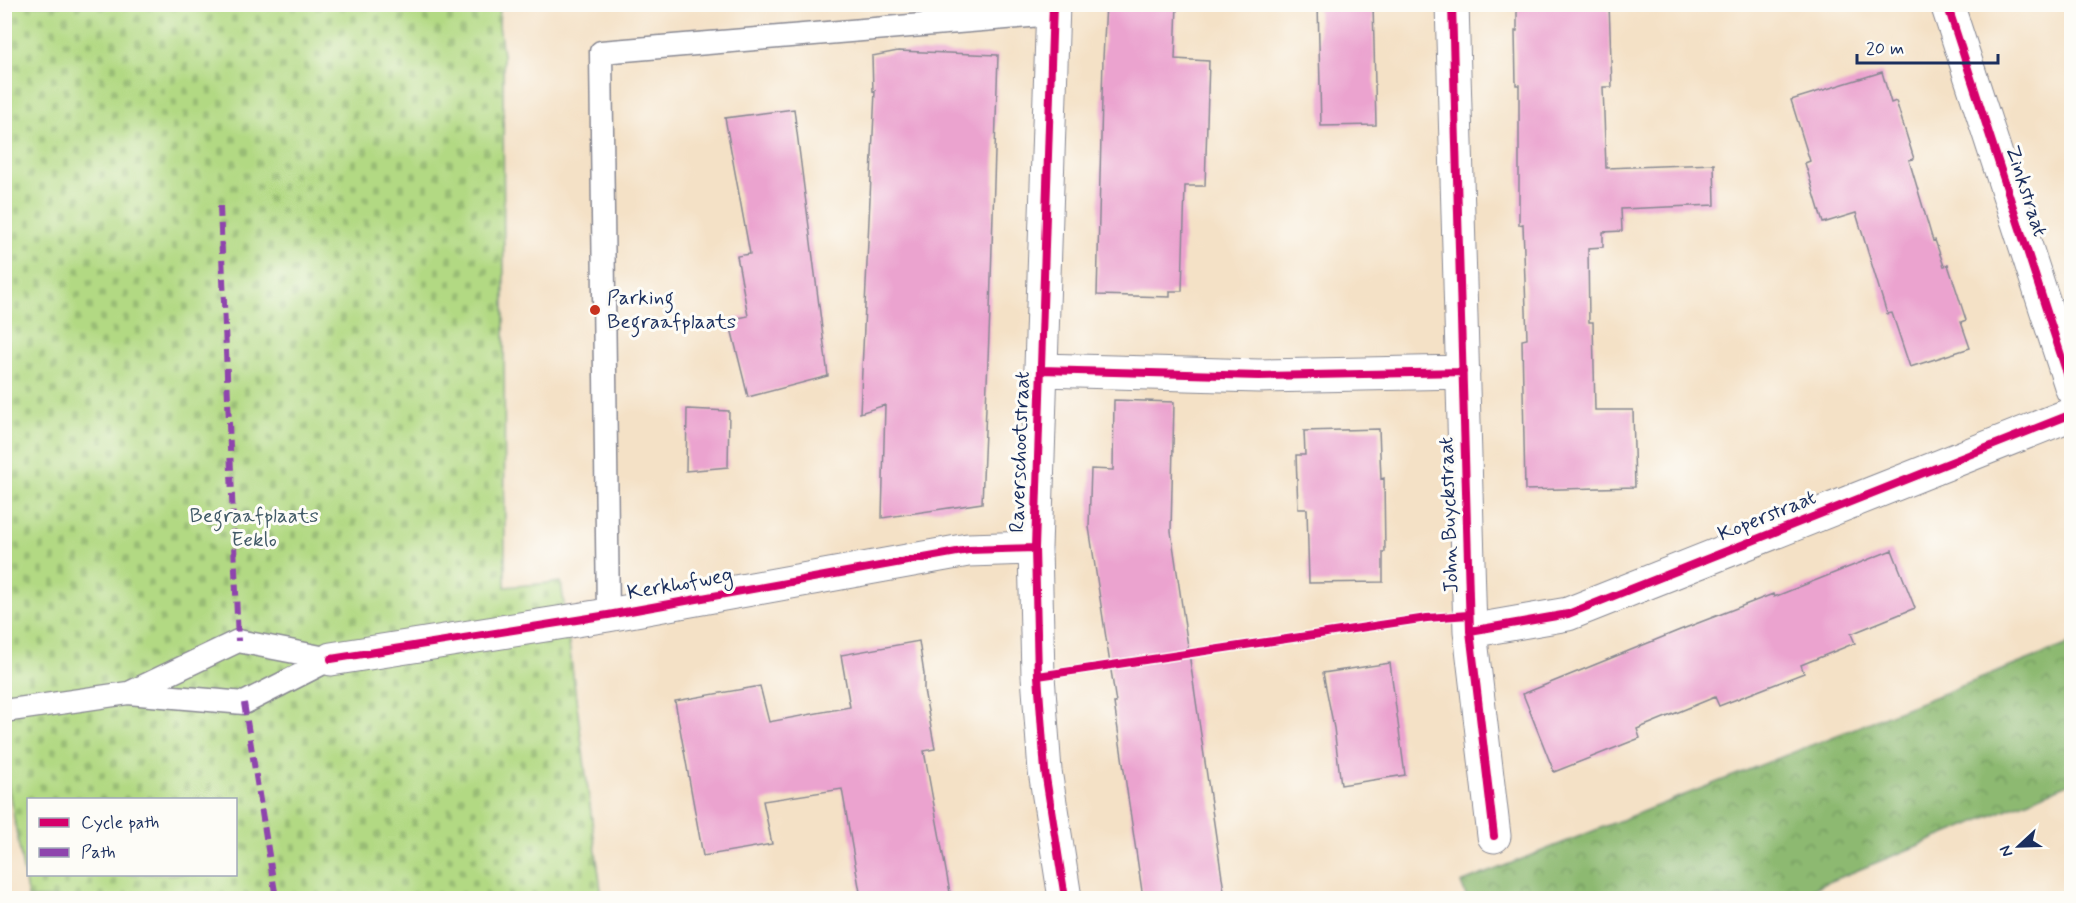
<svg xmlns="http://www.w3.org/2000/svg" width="2076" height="903" viewBox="0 0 2076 903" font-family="Mynerve,sans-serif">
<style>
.forest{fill:url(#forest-crowns);stroke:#547468;stroke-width:1.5}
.cemetery{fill:url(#cemetery-stones);stroke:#668470;stroke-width:1.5;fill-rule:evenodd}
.building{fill:#eba3cf}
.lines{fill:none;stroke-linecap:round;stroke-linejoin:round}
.service-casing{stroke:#888892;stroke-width:25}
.minor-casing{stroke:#888892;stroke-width:35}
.service{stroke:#fff;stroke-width:22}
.minor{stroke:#fff;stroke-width:33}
.quiet{stroke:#8e44ad;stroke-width:6;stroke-dasharray:12 6;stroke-linecap:butt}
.cycleway-casing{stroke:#fdfcf7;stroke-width:11}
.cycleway{stroke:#d6006c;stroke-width:8}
.poi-dot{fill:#c8321e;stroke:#fdfcf7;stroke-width:2}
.labels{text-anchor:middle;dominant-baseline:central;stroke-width:6;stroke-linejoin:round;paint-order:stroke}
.street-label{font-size:21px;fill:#1b2f5e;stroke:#fdfcf7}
.poi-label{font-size:21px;fill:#1b2f5e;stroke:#fdfcf7;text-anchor:start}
.park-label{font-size:21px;fill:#415a67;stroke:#fdfcf7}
</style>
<defs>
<pattern id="forest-crowns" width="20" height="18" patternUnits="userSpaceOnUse" patternTransform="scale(1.5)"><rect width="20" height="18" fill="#8db971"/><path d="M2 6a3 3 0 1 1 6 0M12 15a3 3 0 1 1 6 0" fill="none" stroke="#729760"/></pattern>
<pattern id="cemetery-stones" width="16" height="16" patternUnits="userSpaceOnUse" patternTransform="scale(1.5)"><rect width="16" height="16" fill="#b2d983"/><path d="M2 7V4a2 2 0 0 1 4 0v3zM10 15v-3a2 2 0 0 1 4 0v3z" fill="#98bb74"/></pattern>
</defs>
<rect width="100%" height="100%" fill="#fdfcf7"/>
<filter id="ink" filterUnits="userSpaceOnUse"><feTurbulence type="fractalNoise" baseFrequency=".0167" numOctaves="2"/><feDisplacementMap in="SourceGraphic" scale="12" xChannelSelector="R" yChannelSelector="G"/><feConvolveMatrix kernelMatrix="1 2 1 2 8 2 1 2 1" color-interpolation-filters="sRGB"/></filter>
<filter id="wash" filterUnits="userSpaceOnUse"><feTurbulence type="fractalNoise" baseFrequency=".008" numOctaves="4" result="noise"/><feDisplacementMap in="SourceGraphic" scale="24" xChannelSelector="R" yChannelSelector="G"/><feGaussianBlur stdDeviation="1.35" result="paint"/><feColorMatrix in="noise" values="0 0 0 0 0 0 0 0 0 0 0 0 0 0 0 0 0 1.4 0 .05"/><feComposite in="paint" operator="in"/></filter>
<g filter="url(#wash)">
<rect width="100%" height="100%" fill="#f4e1c6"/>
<path class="forest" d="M 2071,643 L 2071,783 L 1790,898 L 1467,898 L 1461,883 Z"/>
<path class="cemetery" d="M 4,5 L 500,5 L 499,25 L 503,55 L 505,587 L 561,582 L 602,898 L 28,898 L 4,762 ZM 28,800 L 236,800 L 236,874 L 28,874 Z"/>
<g id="blocks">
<path class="building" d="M 1106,4 L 1177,4 L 1175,59 L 1209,61 L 1205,186 L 1185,186 L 1182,291 L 1170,291 L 1170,297 L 1097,295 L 1103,58 Z
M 1318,4 L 1373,4 L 1376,125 L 1321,126 Z
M 1517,4 L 1609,4 L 1612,87 L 1603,87 L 1606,168 L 1714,164 L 1715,205 L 1621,209 L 1622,231 L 1603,232 L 1603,247 L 1588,248 L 1589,322 L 1593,322 L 1595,410 L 1633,410 L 1635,487 L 1525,490 L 1522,340 L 1527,339 L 1523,224 L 1519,225 L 1519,85 L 1516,85 L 1515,31 L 1517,31 Z
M 898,51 L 998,55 L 990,311 L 982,503 L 882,518 L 885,405 L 860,413 L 875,91 L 873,92 L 872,56 Z
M 1882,72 L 1891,103 L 1896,101 L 1914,159 L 1909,160 L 1933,241 L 1935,240 L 1944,266 L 1948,265 L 1957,292 L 1966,320 L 1961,322 L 1970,348 L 1910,367 L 1892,313 L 1887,314 L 1856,213 L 1823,223 L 1805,163 L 1810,161 L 1791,100 Z
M 794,109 L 828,376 L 748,397 L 729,320 L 748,316 L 737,256 L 750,254 L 725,118 Z
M 1114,400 L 1174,402 L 1171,531 L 1225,898 L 1143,898 L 1114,703 L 1116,703 L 1089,527 L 1091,469 L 1113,470 Z
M 687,409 L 729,411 L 728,467 L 686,471 Z
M 1379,429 L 1381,479 L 1384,478 L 1385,552 L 1383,552 L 1383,582 L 1309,583 L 1307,509 L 1298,509 L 1296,455 L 1305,455 L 1304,431 Z
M 1892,550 L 1915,608 L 1851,634 L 1855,643 L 1801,665 L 1804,673 L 1719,706 L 1715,697 L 1637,729 L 1640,738 L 1554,772 L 1523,694 L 1680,630 L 1773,594 L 1774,597 Z
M 919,641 L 924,674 L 924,690 L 935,749 L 924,751 L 951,898 L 861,898 L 842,789 L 763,801 L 772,844 L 703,856 L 675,701 L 760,686 L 769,722 L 850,707 L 841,655 Z
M 1390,663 L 1405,775 L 1341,785 L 1334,728 L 1323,673 Z"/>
</g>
</g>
<g filter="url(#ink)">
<use href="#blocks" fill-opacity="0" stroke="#888892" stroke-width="1.5"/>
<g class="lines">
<g class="service-casing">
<path id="service" d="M 608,615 L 601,52 L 1053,14
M 129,693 L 238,641 L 331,659
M 4,711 L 128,693 L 244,703 L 331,659"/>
</g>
<g class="minor-casing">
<path id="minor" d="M 1053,4 L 1035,548 L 1038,676 L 1045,771 L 1065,898
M 1452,4 L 1470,631 L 1494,836
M 1947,4 L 2072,389
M 1041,370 L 1259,376 L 1463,372
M 1470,631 L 1568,614 L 2072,414
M 331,659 L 608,615 L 968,550 L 1035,548"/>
</g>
<use href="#service" class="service"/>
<use href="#minor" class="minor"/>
<path class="quiet" d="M 220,206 L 238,641
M 244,703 L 276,898"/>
<g class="cycleway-casing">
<path id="cycleway" d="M 1053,4 L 1035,548 L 1038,676 L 1045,771 L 1065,898
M 1452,4 L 1470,631 L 1494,836
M 1947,4 L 2072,389
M 1041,370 L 1259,376 L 1463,372
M 1470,631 L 1568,614 L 2072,414
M 331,659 L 608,615 L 968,550 L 1035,548
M 1038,676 L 1427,618 L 1469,615"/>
</g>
<use href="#cycleway" class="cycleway"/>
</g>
</g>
<circle class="poi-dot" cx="595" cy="310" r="6"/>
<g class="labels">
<g class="street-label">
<text transform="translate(2026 191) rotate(72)">Zinkstraat</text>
<text transform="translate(1020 452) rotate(-88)">Raverschootstraat</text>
<text transform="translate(1449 515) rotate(-92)">John Buyckstraat</text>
<text transform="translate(1767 516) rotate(-22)">Koperstraat</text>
<text transform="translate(680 584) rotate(-10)">Kerkhofweg</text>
</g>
<g class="poi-label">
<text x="607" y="298">Parking<tspan x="607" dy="24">Begraafplaats</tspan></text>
</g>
<g class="park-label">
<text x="254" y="516">Begraafplaats<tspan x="254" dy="24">Eeklo</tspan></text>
</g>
</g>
<rect width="2076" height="903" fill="none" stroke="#fdfcf7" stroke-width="24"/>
<rect x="27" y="798" width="210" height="78" fill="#fdfcf7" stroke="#a3aaba" stroke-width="1.5"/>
<rect x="39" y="818" width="30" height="9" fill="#d6006c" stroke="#a3aaba" stroke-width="1.5"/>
<text x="81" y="828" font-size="18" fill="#1b2f5e">Cycle path</text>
<rect x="39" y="848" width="30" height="9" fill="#8e44ad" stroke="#a3aaba" stroke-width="1.5"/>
<text x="81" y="858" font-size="18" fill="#1b2f5e">Path</text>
<g transform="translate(2019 846) rotate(248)" stroke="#fdfcf7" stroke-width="4.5" paint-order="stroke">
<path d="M0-4.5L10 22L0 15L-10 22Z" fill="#1b2f5e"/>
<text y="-9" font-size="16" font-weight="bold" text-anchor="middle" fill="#1b2f5e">N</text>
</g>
<path d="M1857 54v9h141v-9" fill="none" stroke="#1b2f5e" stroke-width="3"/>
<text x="1866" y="54" font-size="18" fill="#1b2f5e" stroke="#fdfcf7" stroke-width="4.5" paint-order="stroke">20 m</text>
</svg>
